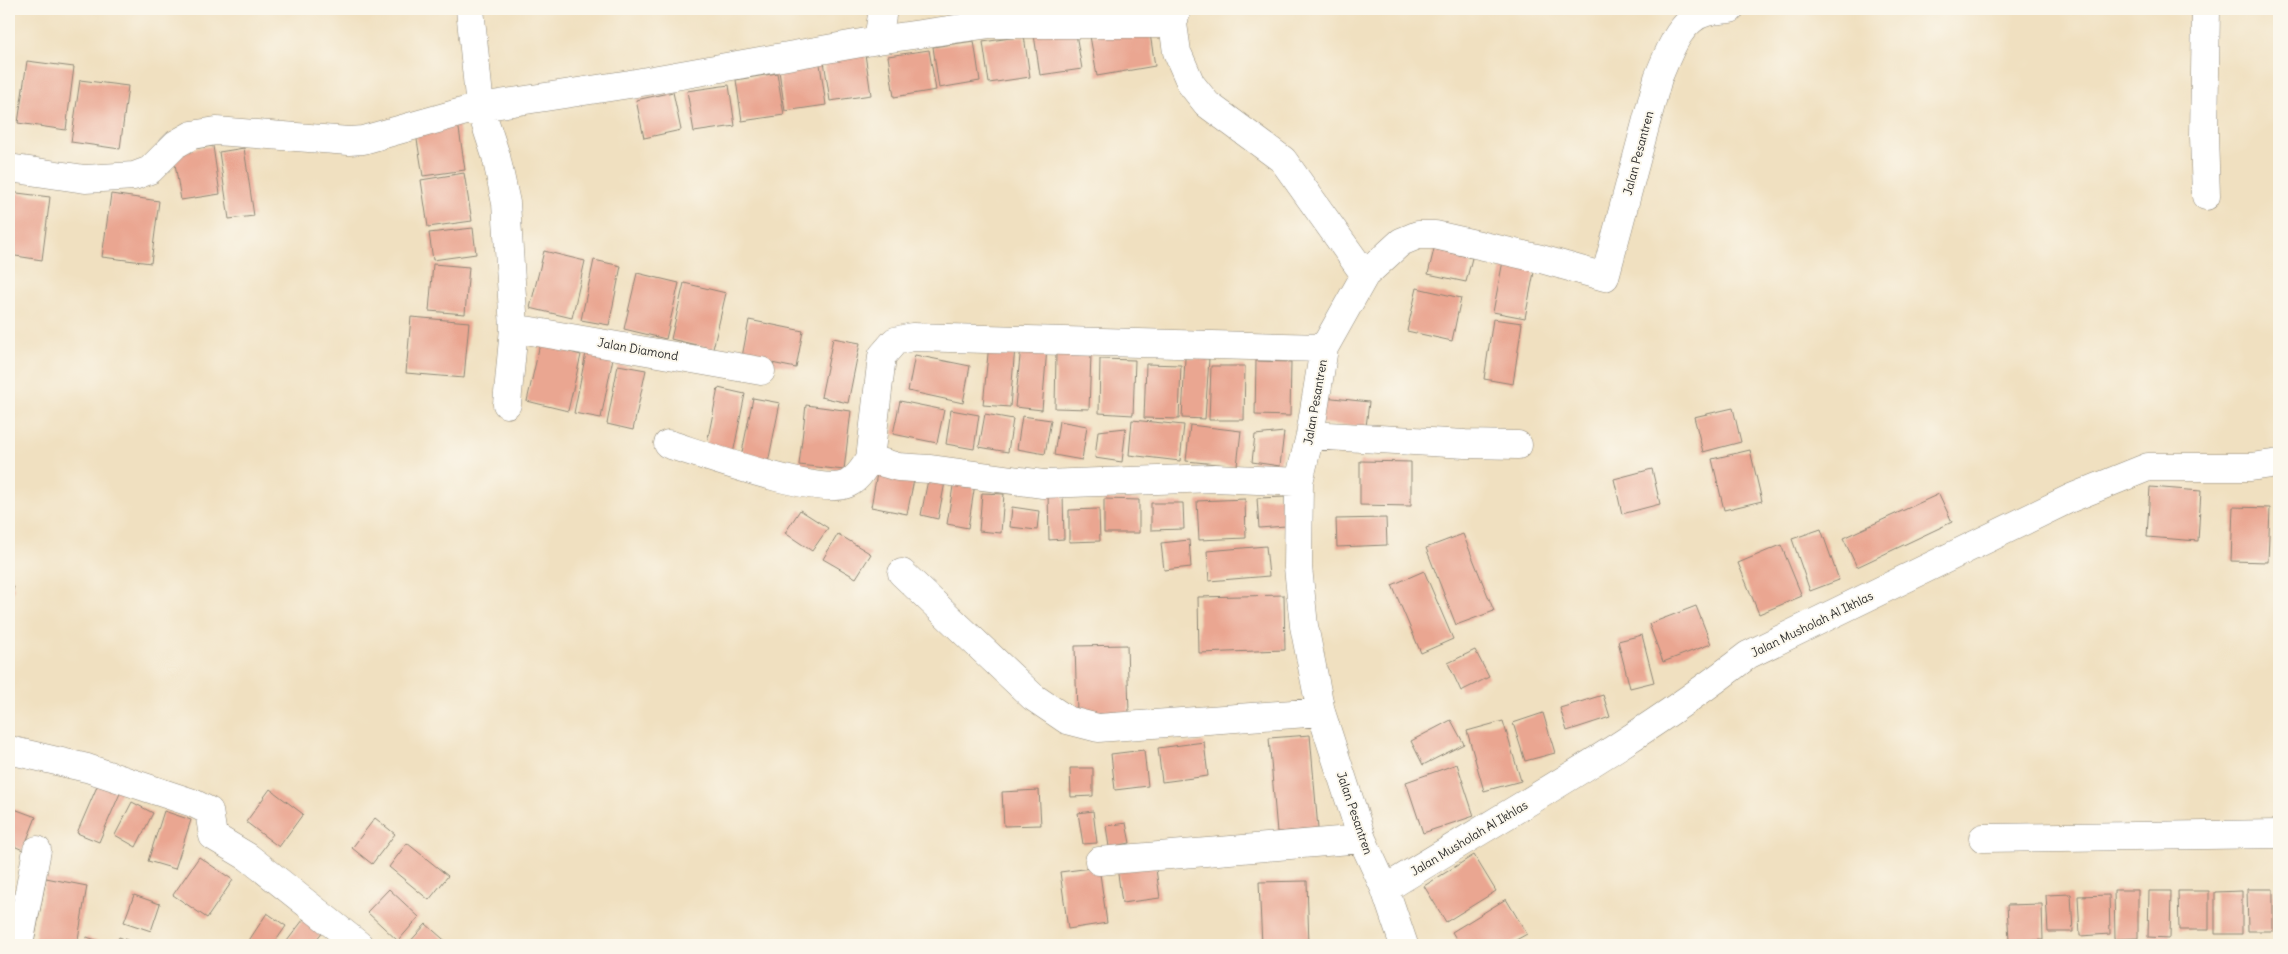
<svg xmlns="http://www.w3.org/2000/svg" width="2288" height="954" viewBox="0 0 2288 954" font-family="Delius,sans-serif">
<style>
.building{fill:#eaa691}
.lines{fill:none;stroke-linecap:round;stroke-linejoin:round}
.minor-casing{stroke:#8e8676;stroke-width:29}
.minor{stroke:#fff;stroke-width:28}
.labels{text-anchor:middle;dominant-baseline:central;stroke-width:4;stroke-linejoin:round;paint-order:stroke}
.street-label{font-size:12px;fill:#2b2b2b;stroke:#fbf7ec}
</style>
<rect width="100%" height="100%" fill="#fbf7ec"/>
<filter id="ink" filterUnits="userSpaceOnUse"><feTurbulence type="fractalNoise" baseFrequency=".02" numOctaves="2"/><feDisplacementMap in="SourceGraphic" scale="10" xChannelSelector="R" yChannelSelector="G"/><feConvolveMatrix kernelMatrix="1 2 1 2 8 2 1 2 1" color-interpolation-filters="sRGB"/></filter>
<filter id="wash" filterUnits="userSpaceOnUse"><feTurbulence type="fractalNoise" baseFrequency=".0096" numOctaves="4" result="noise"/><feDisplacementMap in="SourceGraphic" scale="20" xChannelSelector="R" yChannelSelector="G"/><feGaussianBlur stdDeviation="1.12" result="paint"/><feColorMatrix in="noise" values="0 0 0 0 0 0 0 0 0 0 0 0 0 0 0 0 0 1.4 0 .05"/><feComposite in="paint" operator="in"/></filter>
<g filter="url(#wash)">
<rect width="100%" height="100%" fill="#f0e0c0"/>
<g id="blocks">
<path class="building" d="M 1149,27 L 1155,66 L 1097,76 L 1090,36 Z
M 1075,28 L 1082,69 L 1040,75 L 1034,35 Z
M 1024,36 L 1030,77 L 989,83 L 983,42 Z
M 974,41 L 980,81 L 939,88 L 933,47 Z
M 929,50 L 936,90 L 894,97 L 888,56 Z
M 865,54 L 871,95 L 830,101 L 824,61 Z
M 27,61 L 74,67 L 66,130 L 18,123 Z
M 820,64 L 826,105 L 785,111 L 779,71 Z
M 777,73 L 784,115 L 742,121 L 736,80 Z
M 80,80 L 128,86 L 120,149 L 71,142 Z
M 729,85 L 735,126 L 694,132 L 687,91 Z
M 673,92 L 681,130 L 644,138 L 636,100 Z
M 458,122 L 465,170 L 423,176 L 415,128 Z
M 213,146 L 220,194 L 181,200 L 173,152 Z
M 244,148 L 254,216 L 229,219 L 219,152 Z
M 464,173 L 472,221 L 428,227 L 421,180 Z
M 9,192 L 50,197 L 42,260 L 9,255 Z
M 111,194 L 159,201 L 151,263 L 102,257 Z
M 473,228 L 476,254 L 433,260 L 429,233 Z
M 1434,249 L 1472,258 L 1466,282 L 1428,274 Z
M 544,251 L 585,261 L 572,318 L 530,308 Z
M 1504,256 L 1536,262 L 1525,318 L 1493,312 Z
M 594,260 L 621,266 L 609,325 L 581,320 Z
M 433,264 L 469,267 L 465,314 L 429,311 Z
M 637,273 L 679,283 L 666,339 L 624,329 Z
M 684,283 L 726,293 L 713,349 L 671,339 Z
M 1417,288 L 1461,298 L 1452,341 L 1407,331 Z
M 411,317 L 469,322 L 464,378 L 406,373 Z
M 1493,319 L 1522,323 L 1513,384 L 1484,379 Z
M 749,320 L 803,331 L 796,368 L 742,357 Z
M 833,338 L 860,343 L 848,403 L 821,397 Z
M 540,344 L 581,355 L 568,411 L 527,401 Z
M 989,344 L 1015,347 L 1010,407 L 983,405 Z
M 1021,346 L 1047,348 L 1042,410 L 1015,407 Z
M 586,353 L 613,358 L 601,418 L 574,413 Z
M 1056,354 L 1091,355 L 1089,409 L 1055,408 Z
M 915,355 L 970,366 L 963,403 L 908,391 Z
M 1185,358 L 1209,359 L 1205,419 L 1182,418 Z
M 1100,359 L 1135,360 L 1133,415 L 1099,413 Z
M 1256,361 L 1291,362 L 1290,416 L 1255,415 Z
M 1146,364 L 1181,365 L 1179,419 L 1144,418 Z
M 618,365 L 646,370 L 633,430 L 607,424 Z
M 1211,366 L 1245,366 L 1244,420 L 1209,420 Z
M 718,388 L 745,394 L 733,454 L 706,448 Z
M 1324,397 L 1369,402 L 1366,427 L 1321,423 Z
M 753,398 L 780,403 L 768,463 L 741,457 Z
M 900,401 L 944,410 L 937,443 L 893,434 Z
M 806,405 L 851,411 L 844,470 L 799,465 Z
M 1733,408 L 1741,442 L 1703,452 L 1694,417 Z
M 951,410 L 979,415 L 974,449 L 946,444 Z
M 985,414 L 1013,419 L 1008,452 L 979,447 Z
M 1022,416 L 1051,420 L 1045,454 L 1017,449 Z
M 1132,420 L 1184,425 L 1180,461 L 1129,455 Z
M 1059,421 L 1087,426 L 1082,460 L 1054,455 Z
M 1190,425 L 1241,431 L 1237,466 L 1186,461 Z
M 1126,428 L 1122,462 L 1095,458 L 1098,431 Z
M 1284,432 L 1280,466 L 1252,462 L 1255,435 Z
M 1750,450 L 1762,501 L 1724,510 L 1712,459 Z
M 1360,461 L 1411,462 L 1411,506 L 1360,505 Z
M 878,468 L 915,475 L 907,514 L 871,507 Z
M 1652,469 L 1660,504 L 1622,514 L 1614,479 Z
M 928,480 L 945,482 L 938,519 L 921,515 Z
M 954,480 L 975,484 L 968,528 L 947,524 Z
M 2150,487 L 2201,491 L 2198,541 L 2147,537 Z
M 982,493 L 1004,494 L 1001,533 L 979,531 Z
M 1048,493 L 1063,493 L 1064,539 L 1049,540 Z
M 1939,494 L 1952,522 L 1857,567 L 1843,538 Z
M 1285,497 L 1286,526 L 1259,528 L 1257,498 Z
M 1104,499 L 1139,500 L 1139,533 L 1104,533 Z
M 1245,499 L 1246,538 L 1199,540 L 1197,501 Z
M 1151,503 L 1183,503 L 1184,529 L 1151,530 Z
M 1012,507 L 1039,511 L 1037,530 L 1010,527 Z
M 2233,507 L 2270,508 L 2268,562 L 2231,561 Z
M 1099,509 L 1100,541 L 1069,542 L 1069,510 Z
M 800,510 L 828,528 L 812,551 L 785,533 Z
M 1386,518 L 1387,545 L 1337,547 L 1336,519 Z
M 1821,529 L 1839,580 L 1810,591 L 1792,539 Z
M 838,534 L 871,554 L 856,578 L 823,559 Z
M 1463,534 L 1494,611 L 1456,625 L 1426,548 Z
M 1189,540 L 1191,567 L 1164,570 L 1161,543 Z
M 1781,545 L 1802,596 L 1759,614 L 1738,563 Z
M 1266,546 L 1269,576 L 1209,581 L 1207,551 Z
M 1424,571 L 1453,639 L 1421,653 L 1392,585 Z
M 9,585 L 14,587 L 9,602 Z
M 1284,595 L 1285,650 L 1199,653 L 1198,597 Z
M 1696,606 L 1711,644 L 1663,662 L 1649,624 Z
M 1642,635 L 1654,682 L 1630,688 L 1618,641 Z
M 1127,645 L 1129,713 L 1077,714 L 1075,646 Z
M 1475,650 L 1489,677 L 1461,691 L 1448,663 Z
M 1603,695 L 1610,717 L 1567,731 L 1560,708 Z
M 1543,713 L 1555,753 L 1525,761 L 1513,723 Z
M 1451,720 L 1464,744 L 1423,765 L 1411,741 Z
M 1503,721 L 1521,781 L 1484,791 L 1467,731 Z
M 1310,735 L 1318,829 L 1277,832 L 1269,738 Z
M 1204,742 L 1208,776 L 1162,782 L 1158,748 Z
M 1144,750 L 1148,786 L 1115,790 L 1111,754 Z
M 1457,764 L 1474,816 L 1423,833 L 1406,782 Z
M 1070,768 L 1093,768 L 1093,796 L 1071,797 Z
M 102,775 L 124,784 L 99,842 L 77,833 Z
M 270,789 L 303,814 L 279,847 L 246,822 Z
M 1039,790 L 1041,825 L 1004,826 L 1002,792 Z
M 132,802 L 153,813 L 136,847 L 115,835 Z
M 9,807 L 36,817 L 23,850 L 9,844 Z
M 164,811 L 191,820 L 175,869 L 148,861 Z
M 1093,811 L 1097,843 L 1083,844 L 1078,813 Z
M 375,818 L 395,834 L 372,864 L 352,848 Z
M 1126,823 L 1130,843 L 1109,847 L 1106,826 Z
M 407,843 L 448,876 L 429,900 L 389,867 Z
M 1474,855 L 1496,891 L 1446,922 L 1424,886 Z
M 199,857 L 233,880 L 207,918 L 173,895 Z
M 1155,862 L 1160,898 L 1122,903 L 1117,867 Z
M 1099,867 L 1107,923 L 1068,929 L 1060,872 Z
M 46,878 L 87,886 L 77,945 L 52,945 L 34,942 Z
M 1307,881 L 1309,945 L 1262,945 L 1259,882 Z
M 389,889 L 419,917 L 398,941 L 367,912 Z
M 2247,889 L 2273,889 L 2273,931 L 2248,931 Z
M 2114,890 L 2138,890 L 2138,938 L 2115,939 Z
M 2149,891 L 2171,891 L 2170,938 L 2148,937 Z
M 2178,891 L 2209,891 L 2209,930 L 2179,930 Z
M 2242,891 L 2242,934 L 2215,934 L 2215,892 Z
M 2071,894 L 2073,932 L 2048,932 L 2046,895 Z
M 134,895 L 160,904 L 151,931 L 124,922 Z
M 2109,895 L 2110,934 L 2080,936 L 2078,896 Z
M 1506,899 L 1527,934 L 1507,945 L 1460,945 L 1452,932 Z
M 2042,904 L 2043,940 L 2009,941 L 2007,905 Z
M 267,913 L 286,926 L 273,945 L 246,945 Z
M 306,916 L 324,930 L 312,945 L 284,945 Z
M 426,924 L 450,945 L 407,945 Z
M 87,937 L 110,945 L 84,945 Z
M 119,937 L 140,945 L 116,945 Z"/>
</g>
</g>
<g filter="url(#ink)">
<use href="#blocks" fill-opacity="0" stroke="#8e8676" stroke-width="1"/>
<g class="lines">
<g class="minor-casing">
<path id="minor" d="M 470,9 L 480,107 L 496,156 L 506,203 L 514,328 L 507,404
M 1177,9 L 1173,24 L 1177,52 L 1191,84 L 1207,104 L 1283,160 L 1365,275
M 2206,9 L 2204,136 L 2206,196
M 878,40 L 883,9
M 9,168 L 85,179 L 134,176 L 150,170 L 176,144 L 192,135 L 216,131 L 349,141 L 363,140 L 480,107 L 630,84 L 878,40 L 990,24 L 1173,24
M 514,328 L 761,371
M 1310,435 L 1465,444 L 1518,445
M 668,444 C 701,454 820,497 847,484 C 858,479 863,469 870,459
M 1299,482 L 1215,478 L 1043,484 L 929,469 L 898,467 L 870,459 L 882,356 L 895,341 L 912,337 L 1324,348
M 902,573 L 1033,697 L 1067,720 L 1098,728 L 1321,712
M 9,750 L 87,768 L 193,803 L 209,811 L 213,836 L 248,857 L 359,945
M 1983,838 L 2279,834
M 1099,861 L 1362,839
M 1385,889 C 1507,813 1634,744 1748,655 L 2071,498 L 2148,467 L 2251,467 L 2279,463
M 19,945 L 37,850
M 1404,945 L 1385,889 L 1362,839 L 1321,712 L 1304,626 L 1298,567 L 1299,482 L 1310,435 L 1324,348 L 1365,275 L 1401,242 L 1418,235 L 1435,235 L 1541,259 L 1605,277 L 1658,78 C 1668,55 1679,19 1707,12 C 1714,10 1723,10 1730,9"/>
</g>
<use href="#minor" class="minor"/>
</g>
</g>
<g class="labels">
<g class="street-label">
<text transform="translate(1638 153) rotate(-75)">Jalan Pesantren</text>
<text transform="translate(638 349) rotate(10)">Jalan Diamond</text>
<text transform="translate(1315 402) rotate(-80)">Jalan Pesantren</text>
<text transform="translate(1812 624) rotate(-26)">Jalan Musholah Al Ikhlas</text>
<text transform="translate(1355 813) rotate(71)">Jalan Pesantren</text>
<text transform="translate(1469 838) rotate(-31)">Jalan Musholah Al Ikhlas</text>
</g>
</g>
<rect width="2288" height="954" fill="none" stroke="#fbf7ec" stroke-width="30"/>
</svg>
